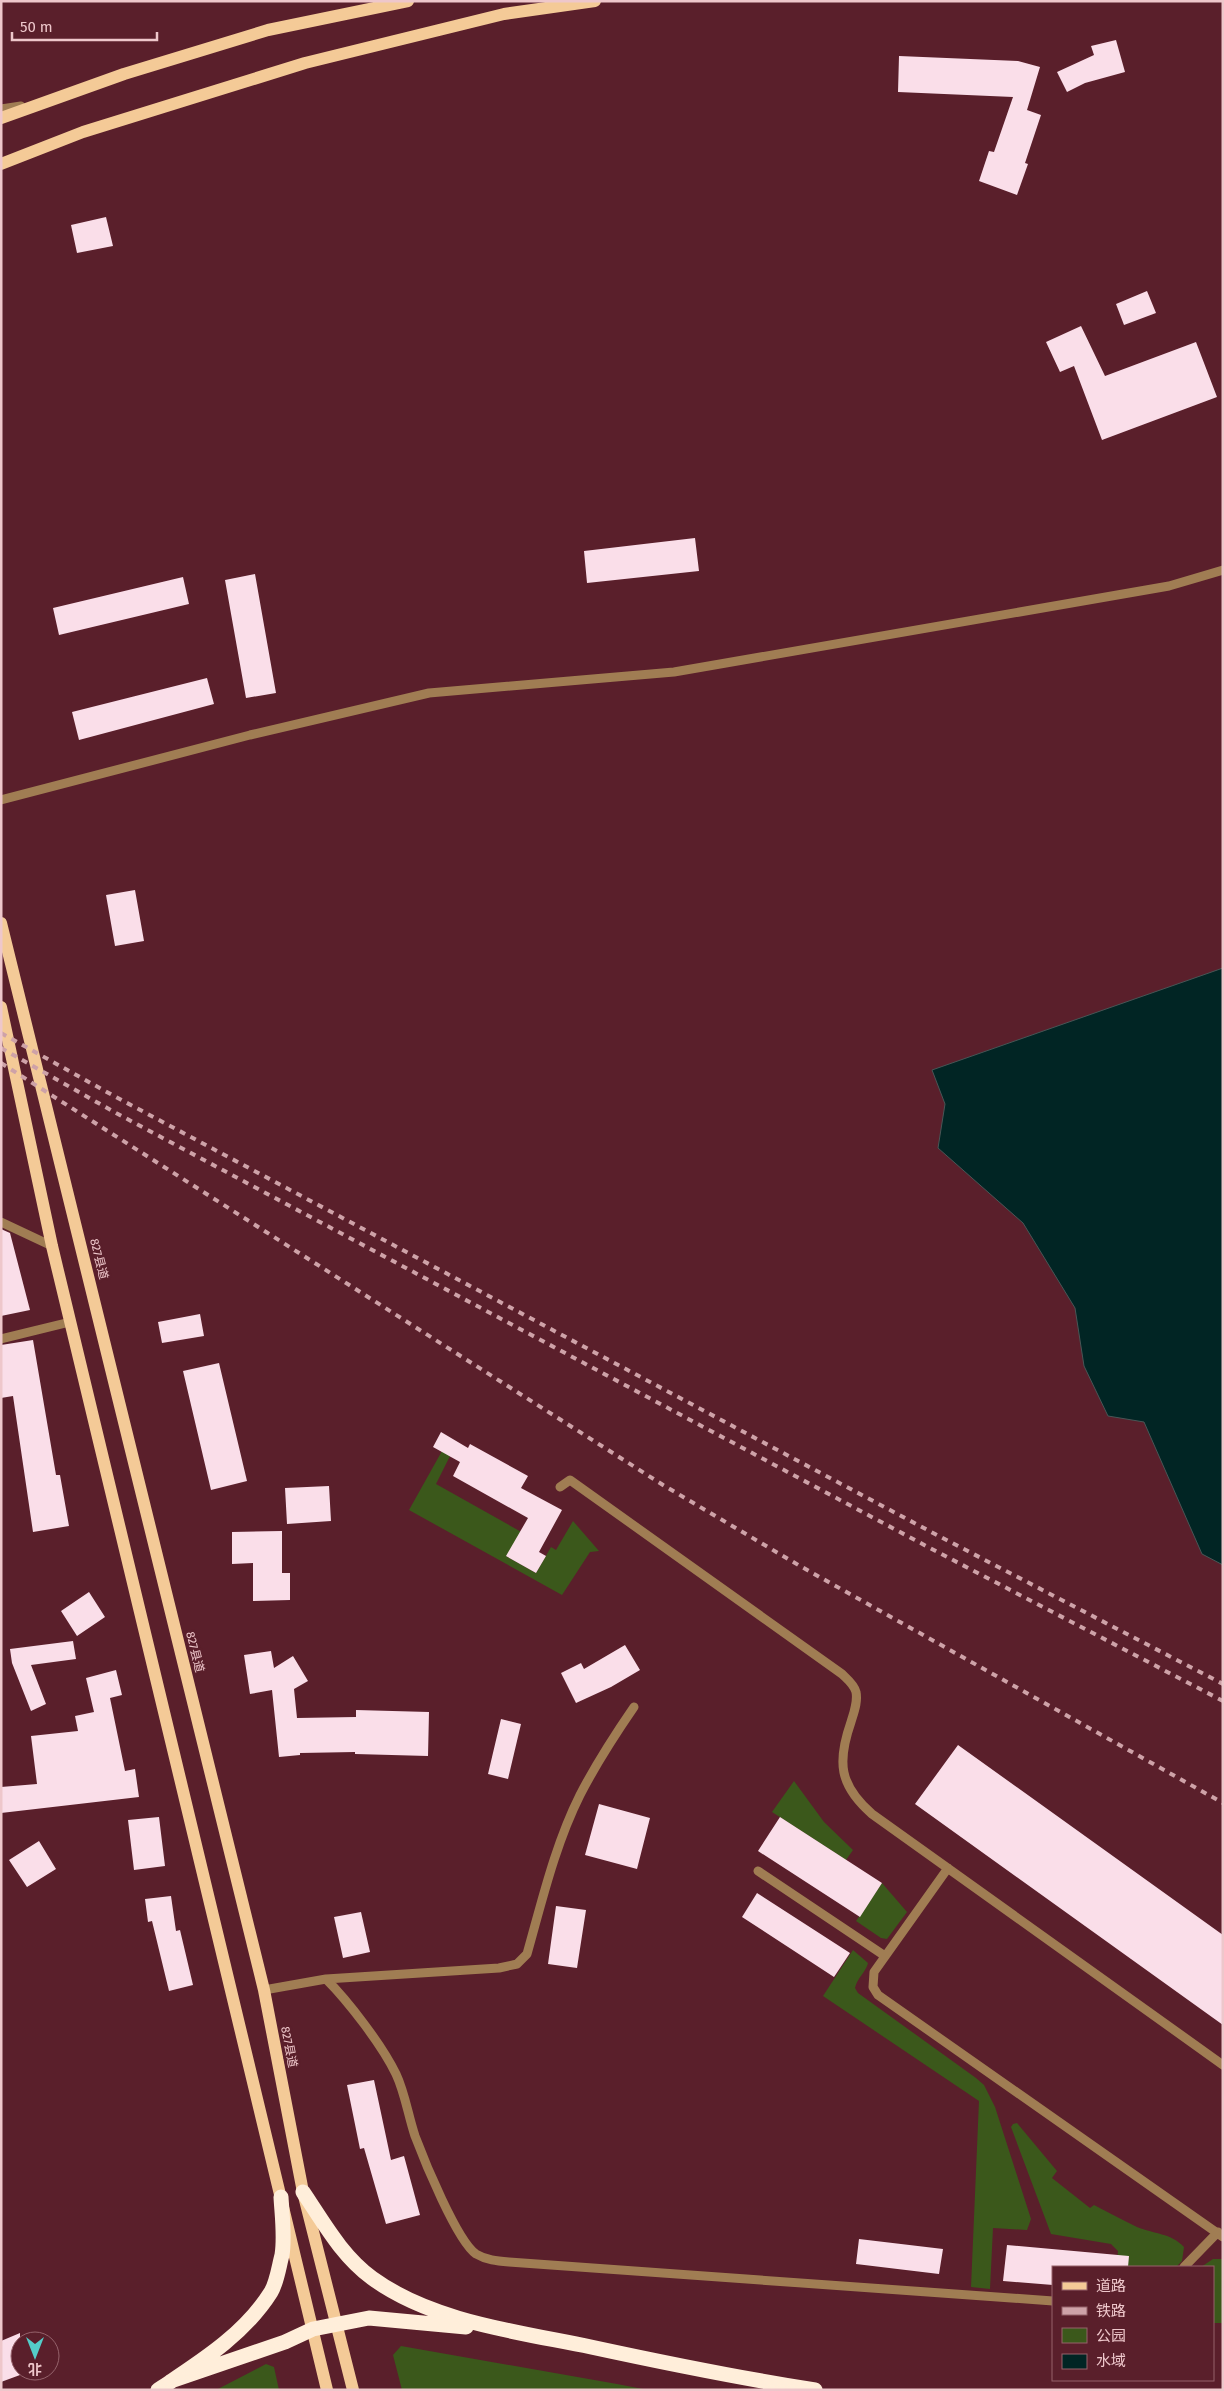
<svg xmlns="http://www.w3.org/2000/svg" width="1224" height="2391" viewBox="0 0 1224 2391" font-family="'Fira Sans','Noto Sans SC',sans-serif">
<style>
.green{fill:#3b581b}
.water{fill:#012524;stroke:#485656}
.building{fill:#fadee9}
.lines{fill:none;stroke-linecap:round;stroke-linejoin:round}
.minor{stroke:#a07d53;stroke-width:9}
.major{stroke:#f4ca97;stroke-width:12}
.highway{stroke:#ffeeda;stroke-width:15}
.rail{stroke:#cea2a8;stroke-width:4;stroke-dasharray:6 6;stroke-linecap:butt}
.labels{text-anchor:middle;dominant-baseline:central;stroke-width:5;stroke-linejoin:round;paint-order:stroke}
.street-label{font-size:12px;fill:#eec7cb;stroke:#5a1f2b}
</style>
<rect width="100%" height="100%" fill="#5a1f2b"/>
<path class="green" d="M 442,1451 L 450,1456 L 436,1484 L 541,1543 L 506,1556 L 536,1573 L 551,1547 L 556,1550 L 573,1521 L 599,1551 L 590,1552 L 562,1595 L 409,1510 Z
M 794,1781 L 824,1822 L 853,1850 L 846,1860 L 772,1812 Z
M 882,1883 L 907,1912 L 887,1939 L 881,1938 L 856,1921 Z
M 853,1950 L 868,1963 C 866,1972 857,1978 855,1988 L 858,1993 L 976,2078 L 984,2085 L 995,2107 L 1031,2219 L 1027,2230 L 993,2228 L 990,2289 L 971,2287 L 979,2101 L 823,1996 Z
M 1017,2123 L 1057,2171 L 1052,2178 L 1090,2208 L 1094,2205 C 1108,2212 1122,2220 1137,2227 C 1154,2234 1171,2233 1184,2247 L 1182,2261 L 1176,2267 L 1116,2267 L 1118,2251 L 1111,2244 L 1051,2234 L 1011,2127 L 1013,2124 Z
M 1213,2259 L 1223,2259 L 1223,2323 L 1213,2323 L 1213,2267 L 1201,2267 Z
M 401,2346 L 617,2384 L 648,2390 L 402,2390 L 393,2355 Z
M 266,2364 L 274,2367 L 279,2390 L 216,2390 Z"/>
<path class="water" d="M 1223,968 L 1223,1565 L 1202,1554 L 1144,1422 L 1108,1416 L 1084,1366 L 1075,1308 L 1023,1223 L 938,1148 L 945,1104 L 932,1070 Z"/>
<path class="building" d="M 1116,40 L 1125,72 L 1085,83 L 1067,92 L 1057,72 L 1094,55 L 1091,46 Z
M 899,56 L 1018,61 L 1040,67 L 1027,110 L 1041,115 L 1025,163 L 1028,164 L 1017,195 L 979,181 L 989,151 L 994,152 L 1013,97 L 898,92 Z
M 106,217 L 113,246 L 77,253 L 71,225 Z
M 1147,291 L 1156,313 L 1124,325 L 1116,304 Z
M 1081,326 L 1105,376 L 1196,342 L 1217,397 L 1102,440 L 1074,366 L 1060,372 L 1046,342 Z
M 695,538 L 699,571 L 587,583 L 584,551 Z
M 255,574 L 276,693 L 246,698 L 225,580 Z
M 183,577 L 189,604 L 59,635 L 53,608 Z
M 207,678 L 214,704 L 79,740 L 72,712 Z
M 135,890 L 144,941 L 115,946 L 106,895 Z
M 1,1229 L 10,1233 L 30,1310 L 1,1316 Z
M 200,1314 L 204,1336 L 162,1343 L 158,1322 Z
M 33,1340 L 56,1475 L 60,1475 L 69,1526 L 33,1532 L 13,1396 L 1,1398 L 1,1345 Z
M 219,1363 L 247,1481 L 211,1490 L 183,1371 Z
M 441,1432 L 468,1448 L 470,1444 L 528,1476 L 521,1488 L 562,1510 L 539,1552 L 546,1556 L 536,1573 L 506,1556 L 528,1518 L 453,1476 L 460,1462 L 433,1447 Z
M 329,1486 L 331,1521 L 287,1524 L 285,1488 Z
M 282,1531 L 282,1573 L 290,1573 L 290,1600 L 253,1601 L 253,1563 L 232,1564 L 232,1532 Z
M 89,1592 L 105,1617 L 77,1636 L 61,1611 Z
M 73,1641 L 76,1659 L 31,1665 L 46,1704 L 31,1711 L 12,1663 L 10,1649 Z
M 625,1645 L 640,1670 L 611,1687 L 576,1703 L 561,1673 L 581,1663 L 584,1669 Z
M 271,1651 L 274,1668 L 293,1656 L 308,1681 L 294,1689 L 297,1718 L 356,1717 L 356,1710 L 429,1712 L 428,1756 L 355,1754 L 355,1752 L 300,1753 L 300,1755 L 279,1757 L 272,1690 L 250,1694 L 244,1655 Z
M 116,1670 L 122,1695 L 110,1698 L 125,1771 L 135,1769 L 139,1797 L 1,1813 L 1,1787 L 37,1784 L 31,1736 L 78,1731 L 75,1716 L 94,1712 L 86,1678 Z
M 501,1719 L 521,1724 L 508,1779 L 488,1774 Z
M 958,1745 L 1223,1935 L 1223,2025 L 915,1804 Z
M 599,1804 L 650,1818 L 637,1869 L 585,1855 Z
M 159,1817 L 165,1866 L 134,1870 L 128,1820 Z
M 780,1817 L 882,1883 L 860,1917 L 758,1851 Z
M 39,1841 L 56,1869 L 27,1887 L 9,1860 Z
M 757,1893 L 850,1953 L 834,1977 L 742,1917 Z
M 171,1896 L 176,1931 L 180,1930 L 193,1985 L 169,1991 L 152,1921 L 148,1922 L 145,1899 Z
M 556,1906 L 586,1910 L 577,1968 L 548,1964 Z
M 361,1912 L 370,1952 L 343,1958 L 334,1917 Z
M 374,2080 L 391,2160 L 404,2156 L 420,2215 L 386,2224 L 364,2148 L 360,2149 L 347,2085 Z
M 859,2239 L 943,2249 L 939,2274 L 856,2264 Z
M 1007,2245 L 1129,2256 L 1128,2267 L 1053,2267 L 1053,2285 L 1003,2281 Z
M 20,2333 L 20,2375 L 1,2382 L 1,2341 Z"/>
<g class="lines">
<path class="minor" d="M 1,109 L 21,106
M 1,800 L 250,735 L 429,693 L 674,672 L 1169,586 L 1223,570
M 1,1222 L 52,1246
M 1,1339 L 70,1322
M 560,1487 L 570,1480 L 842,1674 C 847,1679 854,1684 856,1692 C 858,1702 854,1712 851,1722 C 837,1762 839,1785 872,1814 L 1223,2065
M 948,1868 L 874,1972 L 873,1987 L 878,1995 L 1223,2237
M 758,1871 L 885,1956
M 326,1979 C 348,2001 382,2045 396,2074 C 405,2093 408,2115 415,2136 C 424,2160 457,2241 476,2254 C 486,2260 497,2261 509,2262 L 1053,2301
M 264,1990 L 326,1979 L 499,1968 L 517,1964 L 527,1954 C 542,1901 555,1845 580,1795 C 596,1764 614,1736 634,1707
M 1184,2267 L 1218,2232"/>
<path class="major" d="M 1,118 L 124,74 L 268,30 L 408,1
M 1,164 L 83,132 L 305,63 L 504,14 L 595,1
M 1,923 L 264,1990 L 303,2192 L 353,2390
M 1,1007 L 52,1246 L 327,2390"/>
<path class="highway" d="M 303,2192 C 324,2223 341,2255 372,2278 C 432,2322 519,2332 591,2347 C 665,2363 739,2378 815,2390
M 171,2381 L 285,2342 L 313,2329 L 369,2318 L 466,2327
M 158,2390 C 200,2362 244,2335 271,2292 C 277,2282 279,2266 282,2255 C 285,2237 282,2215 281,2197"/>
<path class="rail" d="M 1,1033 L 114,1096 L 935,1534 L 1223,1684
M 1,1048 L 116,1113 L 928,1547 L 1223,1701
M 1,1063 L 663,1485 L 800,1566 L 1223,1803"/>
</g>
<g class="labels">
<g class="street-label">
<text transform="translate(99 1259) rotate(76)">827县道</text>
<text transform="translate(195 1652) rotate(76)">827县道</text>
<text transform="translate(289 2047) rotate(79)">827县道</text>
</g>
</g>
<rect width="1224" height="2391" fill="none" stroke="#eec7cb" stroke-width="5"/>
<rect x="1052" y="2266" width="162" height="115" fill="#5a1f2b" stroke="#95626b"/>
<rect x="1062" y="2282" width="25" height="8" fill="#f4ca97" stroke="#95626b"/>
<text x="1096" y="2291" font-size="15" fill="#eec7cb">道路</text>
<rect x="1062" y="2307" width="25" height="8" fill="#cea2a8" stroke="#95626b"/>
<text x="1096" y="2316" font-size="15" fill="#eec7cb">铁路</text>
<rect x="1062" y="2328" width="25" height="15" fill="#3b581b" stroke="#95626b"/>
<text x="1096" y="2341" font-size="15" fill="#eec7cb">公园</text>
<rect x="1062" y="2354" width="25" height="15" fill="#012524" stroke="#95626b"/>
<text x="1096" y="2366" font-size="15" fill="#eec7cb">水域</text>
<g transform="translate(35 2356) rotate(180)"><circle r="24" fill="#5a1f2b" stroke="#95626b"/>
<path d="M0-4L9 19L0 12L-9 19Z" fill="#54cdc8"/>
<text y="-8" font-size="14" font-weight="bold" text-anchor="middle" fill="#eec7cb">北</text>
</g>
<path d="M12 32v8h145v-8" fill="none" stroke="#eec7cb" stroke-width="2.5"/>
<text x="20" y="32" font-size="15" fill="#eec7cb" stroke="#5a1f2b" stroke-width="4" paint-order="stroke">50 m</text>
</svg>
